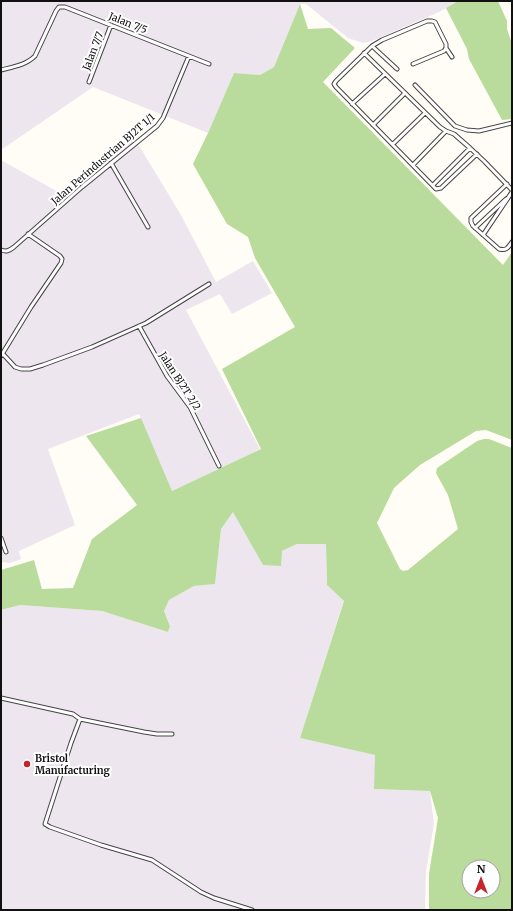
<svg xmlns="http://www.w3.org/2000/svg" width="513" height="911" viewBox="0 0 513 911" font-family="Merriweather,serif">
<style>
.industrial{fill:#eee6ef}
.forest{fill:#b9dc9c;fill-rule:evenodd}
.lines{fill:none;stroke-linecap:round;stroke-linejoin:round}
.minor-casing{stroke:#444;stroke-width:5}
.minor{stroke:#fff;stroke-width:3}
.poi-dot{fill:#c4262e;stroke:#fff;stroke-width:1.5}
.labels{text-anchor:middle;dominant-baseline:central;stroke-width:4;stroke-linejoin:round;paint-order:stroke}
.street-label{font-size:10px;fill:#111;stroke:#fff}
.poi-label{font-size:10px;font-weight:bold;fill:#111;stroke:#fff;text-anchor:start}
</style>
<rect width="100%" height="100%" fill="#fffdf5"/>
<path class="industrial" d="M 1,1 L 458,1 L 439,12 L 372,41 L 363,43 L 348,38 L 306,4 L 300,4 L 274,67 L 260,75 L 234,73 L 208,133 L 93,87 L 1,150 Z
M 135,139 L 181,215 L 216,282 L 253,261 L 272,293 L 232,314 L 220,294 L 186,310 L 260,449 L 170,492 L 139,414 L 48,449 L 75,525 L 19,551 L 21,559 L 10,563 L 4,562 L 1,563 L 1,160 L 67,197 Z
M 233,512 L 282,551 L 297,544 L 326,544 L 327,585 L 344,600 L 300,738 L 376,755 L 374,789 L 430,791 L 434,824 L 426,871 L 425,910 L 1,910 L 1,610 L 20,605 L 102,611 L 168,632 L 170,625 L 164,611 L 169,600 L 194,586 L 215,584 L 221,529 Z"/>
<path class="forest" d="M 458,1 L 498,1 L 507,21 L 507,29 L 512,44 L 512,119 L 502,120 L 469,59 L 467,49 L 446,8 Z
M 300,4 L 308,29 L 331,28 L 355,48 L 323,82 L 503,265 L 512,252 L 512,440 L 486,430 L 476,431 L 420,465 L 394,488 L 377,523 L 400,569 L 403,571 L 408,570 L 458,529 L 448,495 L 436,473 L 437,468 L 477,441 L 484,439 L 489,439 L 512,448 L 512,910 L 429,910 L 429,874 L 438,818 L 430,791 L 374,789 L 375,755 L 300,738 L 344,601 L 327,585 L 326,544 L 297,544 L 282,551 L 281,566 L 263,565 L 233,512 L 221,529 L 215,584 L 194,586 L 169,600 L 164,611 L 170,626 L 168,632 L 102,611 L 20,605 L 1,610 L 1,570 L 34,560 L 42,589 L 73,588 L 92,539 L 137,505 L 86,436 L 141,418 L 172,491 L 261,449 L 222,369 L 295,327 L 255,258 L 248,237 L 227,224 L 193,164 L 208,133 L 234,73 L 260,75 L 274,67 ZM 469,867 L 493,867 L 493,891 L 469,891 Z"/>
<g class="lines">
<g class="minor-casing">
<path id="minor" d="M 372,46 L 397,69
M 364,53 L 440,127 L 446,131 L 454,134 L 470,148 L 484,161 L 512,190
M 452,57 L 446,48 L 446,44 L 435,22 L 432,21 L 427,21 L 382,40 L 372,46 L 336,81 L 334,84 L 336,87 L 436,189 L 441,188 L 477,154
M 413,64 L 444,51 L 446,48
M 1,70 C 13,67 26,65 35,56 L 56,11 L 59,7 L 65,7 L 209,64
M 89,82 L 111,25
M 415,85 L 455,126 L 467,130 L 479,131 L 512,123
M 352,104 L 385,74
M 373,125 L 405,93
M 393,144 L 425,113
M 111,163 L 148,227
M 413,165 L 446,131
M 507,184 L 471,218 L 471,222 L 473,226 L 499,249 C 506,251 508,248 512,242
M 433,185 L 470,148
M 475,228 L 506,199
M 483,235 L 512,192
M 1,250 C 6,252 9,251 14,247 L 82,187 L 157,126 L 163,118 L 189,56
M 139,326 L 167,376 L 190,407 L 219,466
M 3,354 L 15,367 L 21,369 L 30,369 L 43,365 L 92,347 L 146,323 L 209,284
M 1,356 L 31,307 L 61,263 L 62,259 L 60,256 L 28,234
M 1,538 L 6,552
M 1,698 L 73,714 L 80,719 L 144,732 L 157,734 L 172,734
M 80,719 L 71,743 L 45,824 L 50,827 L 101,845 L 152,860 L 201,892 L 214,898 L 252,910"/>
</g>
<use href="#minor" class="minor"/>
</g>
<circle class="poi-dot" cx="27" cy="764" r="4"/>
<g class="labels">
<g class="street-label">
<text transform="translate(128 23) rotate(22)">Jalan 7/5</text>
<text transform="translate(93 51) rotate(-69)">Jalan 7/7</text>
<text transform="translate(103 159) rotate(-41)">Jalan Perindustrian BJ2T 1/1</text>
<text transform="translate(180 381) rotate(57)">Jalan BJ2T 2/2</text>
</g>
<g class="poi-label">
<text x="35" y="758">Bristol<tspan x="35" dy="12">Manufacturing</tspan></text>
</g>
</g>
<rect width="513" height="911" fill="none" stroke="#111111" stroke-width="4"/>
<g transform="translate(481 879)"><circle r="19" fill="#ffffff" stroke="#a0a0a0"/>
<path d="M0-3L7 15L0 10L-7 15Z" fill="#c4262e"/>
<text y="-6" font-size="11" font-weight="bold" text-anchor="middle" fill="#111111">N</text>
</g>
</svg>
